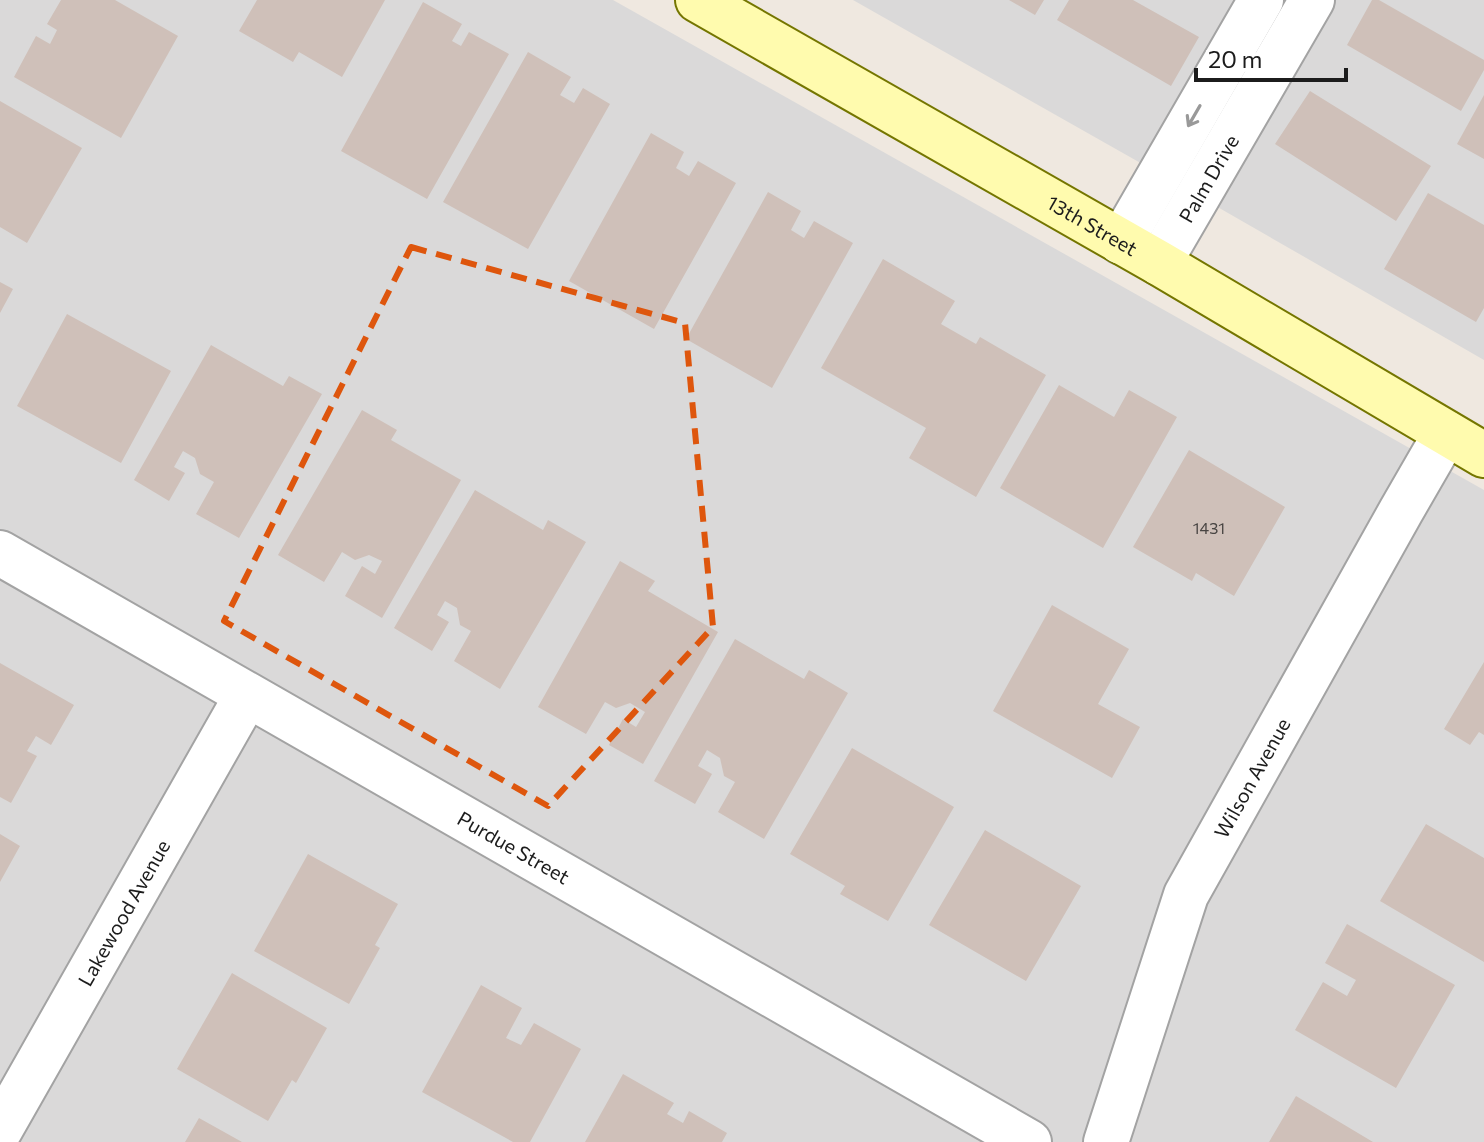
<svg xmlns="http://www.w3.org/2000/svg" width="1484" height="1142" viewBox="0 0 1484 1142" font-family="Commissioner,sans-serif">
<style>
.residential{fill:#dad9d9}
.building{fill:#cfc0b9}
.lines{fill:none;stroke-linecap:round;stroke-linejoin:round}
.street-casing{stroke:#a3a3a3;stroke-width:48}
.secondary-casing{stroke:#757600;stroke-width:48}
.street{stroke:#fff;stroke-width:44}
.secondary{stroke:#fffbae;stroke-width:44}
.oneway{stroke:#999}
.marked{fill:none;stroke:#de560d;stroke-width:6;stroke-dasharray:16 10;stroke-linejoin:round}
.labels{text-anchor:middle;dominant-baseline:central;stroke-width:6;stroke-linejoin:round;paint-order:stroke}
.number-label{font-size:16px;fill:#494543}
.street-label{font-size:20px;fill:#1c1c1c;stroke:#fff}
</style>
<rect width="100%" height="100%" fill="#efe8e0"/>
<path class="residential" d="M 0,0 L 613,0 L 1484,490 L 1484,1142 L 0,1142 Z
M 853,0 L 1484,0 L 1484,360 L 1160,174 Z"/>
<path class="building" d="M 61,0 L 115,0 L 178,36 L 121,138 L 14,77 L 36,36 L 50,44 L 57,30 L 47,24 Z
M 257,0 L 385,0 L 342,77 L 299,52 L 293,62 L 239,31 Z
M 1009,0 L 1044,0 L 1035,15 Z
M 1069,0 L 1133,0 L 1199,37 L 1171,86 L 1057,20 Z
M 1372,0 L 1379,0 L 1484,60 L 1484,70 L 1461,111 L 1347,45 Z
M 423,2 L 462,24 L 452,41 L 461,46 L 469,32 L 509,54 L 427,199 L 341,151 Z
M 528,52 L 571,77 L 560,95 L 574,103 L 583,88 L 610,104 L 528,249 L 443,202 Z
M 1310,91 L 1431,166 L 1396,221 L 1275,144 Z
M 1484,95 L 1484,159 L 1457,144 Z
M 0,101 L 82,148 L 27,243 L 0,227 Z
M 651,133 L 684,152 L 676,168 L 689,176 L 698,161 L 736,183 L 654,329 L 569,281 Z
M 768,192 L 801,211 L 791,230 L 804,238 L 814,221 L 853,243 L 772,388 L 686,339 Z
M 1428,193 L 1484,225 L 1484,308 L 1476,322 L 1384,269 Z
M 883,259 L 955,301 L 941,324 L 976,344 L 980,337 L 1046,375 L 976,497 L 909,458 L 926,428 L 821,368 Z
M 0,282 L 13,289 L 0,313 Z
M 67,314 L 171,371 L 121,463 L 17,406 Z
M 211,345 L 283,386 L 289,376 L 322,394 L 239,538 L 196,514 L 214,482 L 200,474 L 195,458 L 183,451 L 174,467 L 185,473 L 169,501 L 134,480 Z
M 1059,385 L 1114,417 L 1129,390 L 1177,417 L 1103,548 L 1000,488 Z
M 362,410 L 397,430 L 391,440 L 461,480 L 382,618 L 345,596 L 362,566 L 375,574 L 382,561 L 369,555 L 355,560 L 342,552 L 324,582 L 278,555 Z
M 1189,450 L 1285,507 L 1234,596 L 1196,573 L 1192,581 L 1133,547 Z
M 475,490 L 543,530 L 548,520 L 586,542 L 500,689 L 454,661 L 471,631 L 460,625 L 457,608 L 445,601 L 437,615 L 449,622 L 432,651 L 394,628 Z
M 620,561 L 655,581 L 648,591 L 718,632 L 643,764 L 609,745 L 623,719 L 636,727 L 645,712 L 630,703 L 616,708 L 605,702 L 586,734 L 538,707 Z
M 1052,605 L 1129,649 L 1098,704 L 1140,727 L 1112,778 L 993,711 Z
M 735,639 L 804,679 L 809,670 L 848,693 L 764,839 L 718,812 L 735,782 L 724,776 L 720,758 L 707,750 L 698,766 L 712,774 L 695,804 L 654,781 Z
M 1484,662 L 1484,735 L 1479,732 L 1470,745 L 1444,729 Z
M 0,663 L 74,705 L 51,745 L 36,736 L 27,751 L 37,756 L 11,803 L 0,797 Z
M 852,748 L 954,807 L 888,921 L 840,894 L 845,886 L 790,854 Z
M 1426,824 L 1484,858 L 1484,962 L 1380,901 Z
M 985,830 L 1081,886 L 1026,981 L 929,925 Z
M 0,834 L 20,846 L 0,882 Z
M 308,854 L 398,904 L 375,945 L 380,948 L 349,1004 L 254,951 Z
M 1347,924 L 1455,985 L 1396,1088 L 1295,1030 L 1323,982 L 1347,996 L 1356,980 L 1325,963 Z
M 232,973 L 327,1028 L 296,1083 L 292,1080 L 268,1121 L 177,1069 Z
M 481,985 L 522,1008 L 506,1038 L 521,1045 L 534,1023 L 581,1049 L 530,1142 L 513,1142 L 422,1092 Z
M 623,1074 L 674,1103 L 667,1114 L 683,1123 L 689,1111 L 727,1133 L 722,1142 L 585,1142 Z
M 1296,1096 L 1373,1142 L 1269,1142 Z
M 199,1118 L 242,1142 L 185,1142 Z"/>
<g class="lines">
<g class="street-casing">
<g id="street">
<path d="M 1121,242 L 1261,0"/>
<path id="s1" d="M 1159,263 L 1312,0"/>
<path id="s2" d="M 0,553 L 1029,1142"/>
<path id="s3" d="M 0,1130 L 247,695"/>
<path id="s4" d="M 1106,1142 L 1186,895 L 1401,511 L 1446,433"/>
</g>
</g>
<g class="secondary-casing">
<g id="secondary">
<path id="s5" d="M 698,0 L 1159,263 L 1484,455"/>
</g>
</g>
<use href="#street" class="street"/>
<use href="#secondary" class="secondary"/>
</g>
<defs><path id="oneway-shaft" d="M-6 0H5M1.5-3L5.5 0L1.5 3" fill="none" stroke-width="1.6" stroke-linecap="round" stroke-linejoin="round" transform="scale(2)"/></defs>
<use class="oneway" href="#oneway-shaft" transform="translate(1194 116) rotate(120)"/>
<path class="marked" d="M 411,247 L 685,323 L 713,627 L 548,806 L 224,621 Z"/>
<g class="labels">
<g class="number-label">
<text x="1209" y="527">1431</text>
</g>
<g class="street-label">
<text stroke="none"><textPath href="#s1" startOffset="98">Palm Drive</textPath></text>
<text stroke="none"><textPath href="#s5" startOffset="454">13th Street</textPath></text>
<text stroke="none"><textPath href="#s4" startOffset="394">Wilson Avenue</textPath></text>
<text stroke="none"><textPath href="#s2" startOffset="592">Purdue Street</textPath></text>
<text stroke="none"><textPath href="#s3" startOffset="250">Lakewood Avenue</textPath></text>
</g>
</g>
<path d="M1196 68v12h150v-12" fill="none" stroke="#1c1c1c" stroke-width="4"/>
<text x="1208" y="68" font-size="24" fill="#1c1c1c" stroke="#ffffff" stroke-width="6" paint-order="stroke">20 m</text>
</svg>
